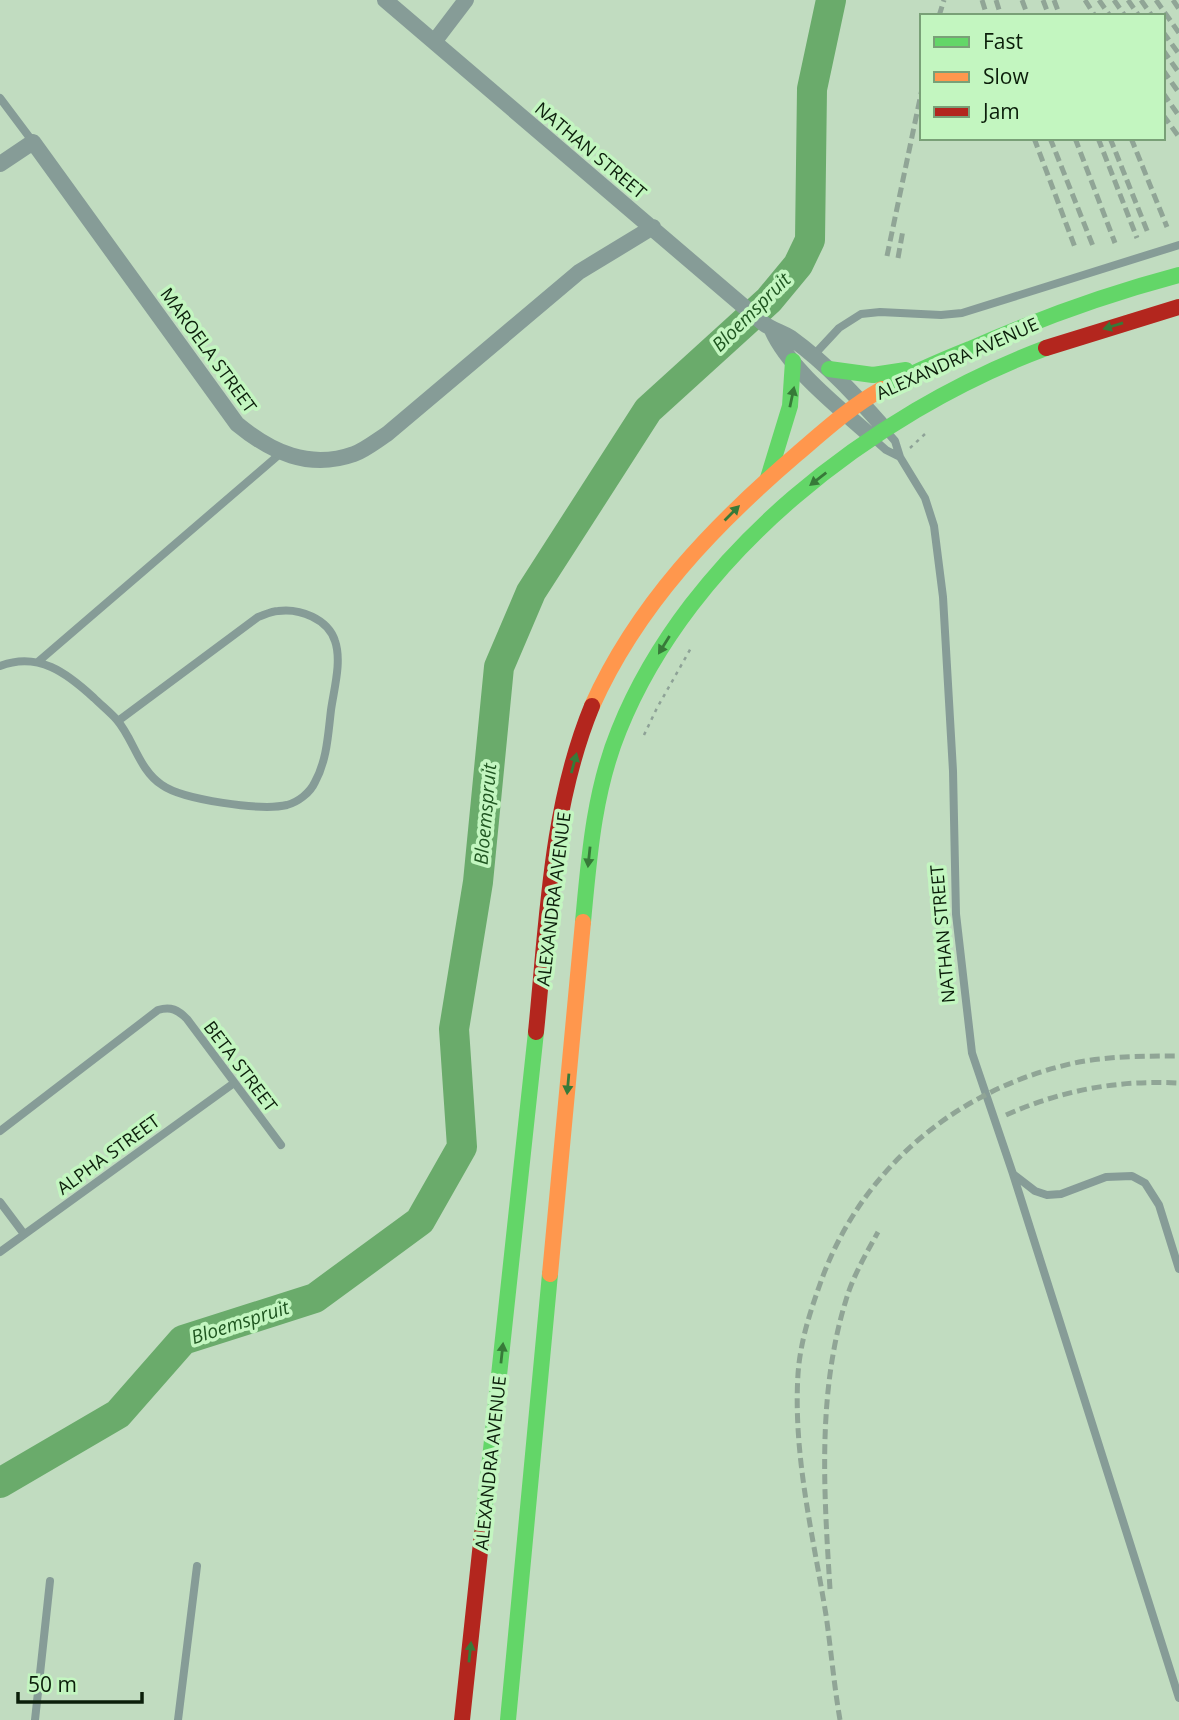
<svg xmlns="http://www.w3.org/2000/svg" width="1179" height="1720" viewBox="0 0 1179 1720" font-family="'Open Sans',sans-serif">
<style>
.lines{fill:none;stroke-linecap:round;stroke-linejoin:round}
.river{stroke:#6aab6b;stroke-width:30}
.path{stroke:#8ea297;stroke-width:2.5;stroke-dasharray:3.5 5;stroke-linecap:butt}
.lane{stroke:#869c97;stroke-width:8}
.street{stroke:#869c97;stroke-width:16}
.fast{stroke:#63d668;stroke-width:16}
.slow{stroke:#ff974d;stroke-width:16}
.jam{stroke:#b3261e;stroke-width:16}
.rail{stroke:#90a596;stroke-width:5;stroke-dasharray:10 5;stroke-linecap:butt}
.oneway{fill:#377a39}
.labels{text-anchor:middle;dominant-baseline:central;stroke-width:7;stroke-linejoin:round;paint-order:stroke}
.street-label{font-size:18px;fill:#0b1e0a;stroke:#c3f6c0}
.water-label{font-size:19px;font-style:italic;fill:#1f5620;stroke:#c3f6c0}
</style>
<rect width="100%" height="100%" fill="#c1dcc0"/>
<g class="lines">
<path class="river" d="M 0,1483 L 118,1414 L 183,1340 L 315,1298 L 420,1221 L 462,1147 L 454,1029 L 478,882 L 499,667 L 531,592 L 648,410 L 769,300 L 798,265 L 810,240 L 812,89 L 831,0"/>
<path class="path" d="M 910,448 L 926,433
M 644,735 L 657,708 L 691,648"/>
<path class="lane" d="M 0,98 L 33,142
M 812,357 L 839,328 L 861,314 L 880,312 L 941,315 L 962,313 L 1179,245
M 888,433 L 895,441 L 900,457 L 925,498 L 934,526 L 943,597 L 953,771 L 956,914 L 972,1053 L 1013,1174 L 1035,1191 L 1047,1195 L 1061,1194 L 1106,1177 L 1132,1176 L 1145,1183 L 1159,1205 L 1179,1269
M 877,442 L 886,450 L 900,457
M 39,661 L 281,453
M 0,666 C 38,651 67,673 94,698 C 101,705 110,712 117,720 C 134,740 139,770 162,785 C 183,800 262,811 287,805 C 298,802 310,793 315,782 C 327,760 328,735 331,710 C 334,689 342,661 335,641 C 328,619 300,608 278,611 C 272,611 264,615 258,617 L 118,721
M 0,1131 L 158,1010 C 171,1006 178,1010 187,1019 L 281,1145
M 1013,1174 L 1179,1698
M 0,1202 L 24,1234
M 0,1252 L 234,1083
M 35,1720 L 50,1581
M 178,1720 L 197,1566"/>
<path class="street" d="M 385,0 L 763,323 C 772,330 782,332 791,338 C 827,364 856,396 885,429
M 434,42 L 466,0
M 0,164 L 33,142 L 237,424 C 271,452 309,470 354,454 C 365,450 376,441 387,434 L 579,272 L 653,227
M 772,330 C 789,369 841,409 873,438"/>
<path class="fast" d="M 829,369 L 873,375 L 906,370
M 882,389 C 910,374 940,361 970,349 C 1038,319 1107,294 1179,275
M 768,478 L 790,406 L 793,361
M 583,922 C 589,857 594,791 619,730 C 690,554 872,413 1046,348
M 482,1533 L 536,1032
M 508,1720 L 550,1274"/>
<path class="slow" d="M 592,706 C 637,605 714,525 797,454 C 824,431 850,407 882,389
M 550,1274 L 583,922"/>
<path class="jam" d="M 1046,348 L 1179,307
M 536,1032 C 547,924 550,808 592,706
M 462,1720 L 482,1533"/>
<path class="rail" d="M 982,0 L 987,16
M 996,0 L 1001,16
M 1022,0 L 1028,16
M 1043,0 L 1049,16
M 1054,0 L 1060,16
M 1085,0 L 1095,16
M 1099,0 L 1110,16
M 1114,0 L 1125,16
M 1128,0 L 1139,16
M 1141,0 L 1152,16
M 1156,0 L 1179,33
M 1173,0 L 1179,9
M 939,16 L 944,0
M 1163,32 L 1179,54
M 1163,50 L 1179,73
M 1163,70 L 1179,93
M 1163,93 L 1179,116
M 1163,115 L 1179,137
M 1034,138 L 1076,250
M 1050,138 L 1093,246
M 1075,138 L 1115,243
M 1098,138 L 1137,238
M 1110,138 L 1148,233
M 1131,138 L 1167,227
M 887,256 L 922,89
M 898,258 L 903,230
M 1006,1115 C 1062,1090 1117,1080 1179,1083
M 830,1589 C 824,1492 817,1394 846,1300 C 853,1276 866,1254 878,1232
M 840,1720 C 834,1685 831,1650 826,1615 C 813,1535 793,1456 798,1374 C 800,1344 809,1315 819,1287 C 859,1169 958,1087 1079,1062 C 1112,1056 1146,1056 1179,1056"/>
</g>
<defs><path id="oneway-solid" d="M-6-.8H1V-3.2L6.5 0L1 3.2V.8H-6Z" transform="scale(1.75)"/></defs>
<g class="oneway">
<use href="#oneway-solid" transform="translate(1113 326) rotate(163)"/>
<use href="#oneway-solid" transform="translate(792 397) rotate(-78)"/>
<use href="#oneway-solid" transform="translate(818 479) rotate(142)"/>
<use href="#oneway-solid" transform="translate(732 513) rotate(-45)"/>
<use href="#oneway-solid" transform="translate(664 645) rotate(122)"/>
<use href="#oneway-solid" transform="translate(574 763) rotate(-75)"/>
<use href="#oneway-solid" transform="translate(589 857) rotate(96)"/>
<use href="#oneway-solid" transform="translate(568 1084) rotate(95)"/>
<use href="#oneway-solid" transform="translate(502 1353) rotate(-84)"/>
<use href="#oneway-solid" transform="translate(470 1652) rotate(-84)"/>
</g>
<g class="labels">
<g class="street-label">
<text transform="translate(591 150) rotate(40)">NATHAN STREET</text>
<text transform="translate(209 350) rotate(54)">MAROELA STREET</text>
<text transform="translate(957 358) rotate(-24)">ALEXANDRA AVENUE</text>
<text transform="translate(553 899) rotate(-83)">ALEXANDRA AVENUE</text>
<text transform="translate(942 934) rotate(-95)">NATHAN STREET</text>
<text transform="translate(241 1066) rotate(53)">BETA STREET</text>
<text transform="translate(108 1154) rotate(-36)">ALPHA STREET</text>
<text transform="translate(490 1463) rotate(-84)">ALEXANDRA AVENUE</text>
</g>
<g class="water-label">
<text transform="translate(751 312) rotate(-45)">Bloemspruit</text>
<text transform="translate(485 814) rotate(-85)">Bloemspruit</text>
<text transform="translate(240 1322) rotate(-18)">Bloemspruit</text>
</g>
</g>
<rect x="920" y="14" width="245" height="126" fill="#c3f6c0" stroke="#79a077" stroke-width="2"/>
<rect x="934" y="37" width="35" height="10" fill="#63d668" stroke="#79a077" stroke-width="2"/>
<text x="983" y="49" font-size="21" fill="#0b1e0a">Fast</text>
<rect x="934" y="72" width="35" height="10" fill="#ff974d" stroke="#79a077" stroke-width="2"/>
<text x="983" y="84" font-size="21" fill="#0b1e0a">Slow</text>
<rect x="934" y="107" width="35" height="10" fill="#b3261e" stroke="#79a077" stroke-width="2"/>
<text x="983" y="119" font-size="21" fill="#0b1e0a">Jam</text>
<path d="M18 1692v10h124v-10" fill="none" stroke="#0b1e0a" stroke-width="3.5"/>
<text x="28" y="1692" font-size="21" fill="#0b1e0a" stroke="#c3f6c0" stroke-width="5" paint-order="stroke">50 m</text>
</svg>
